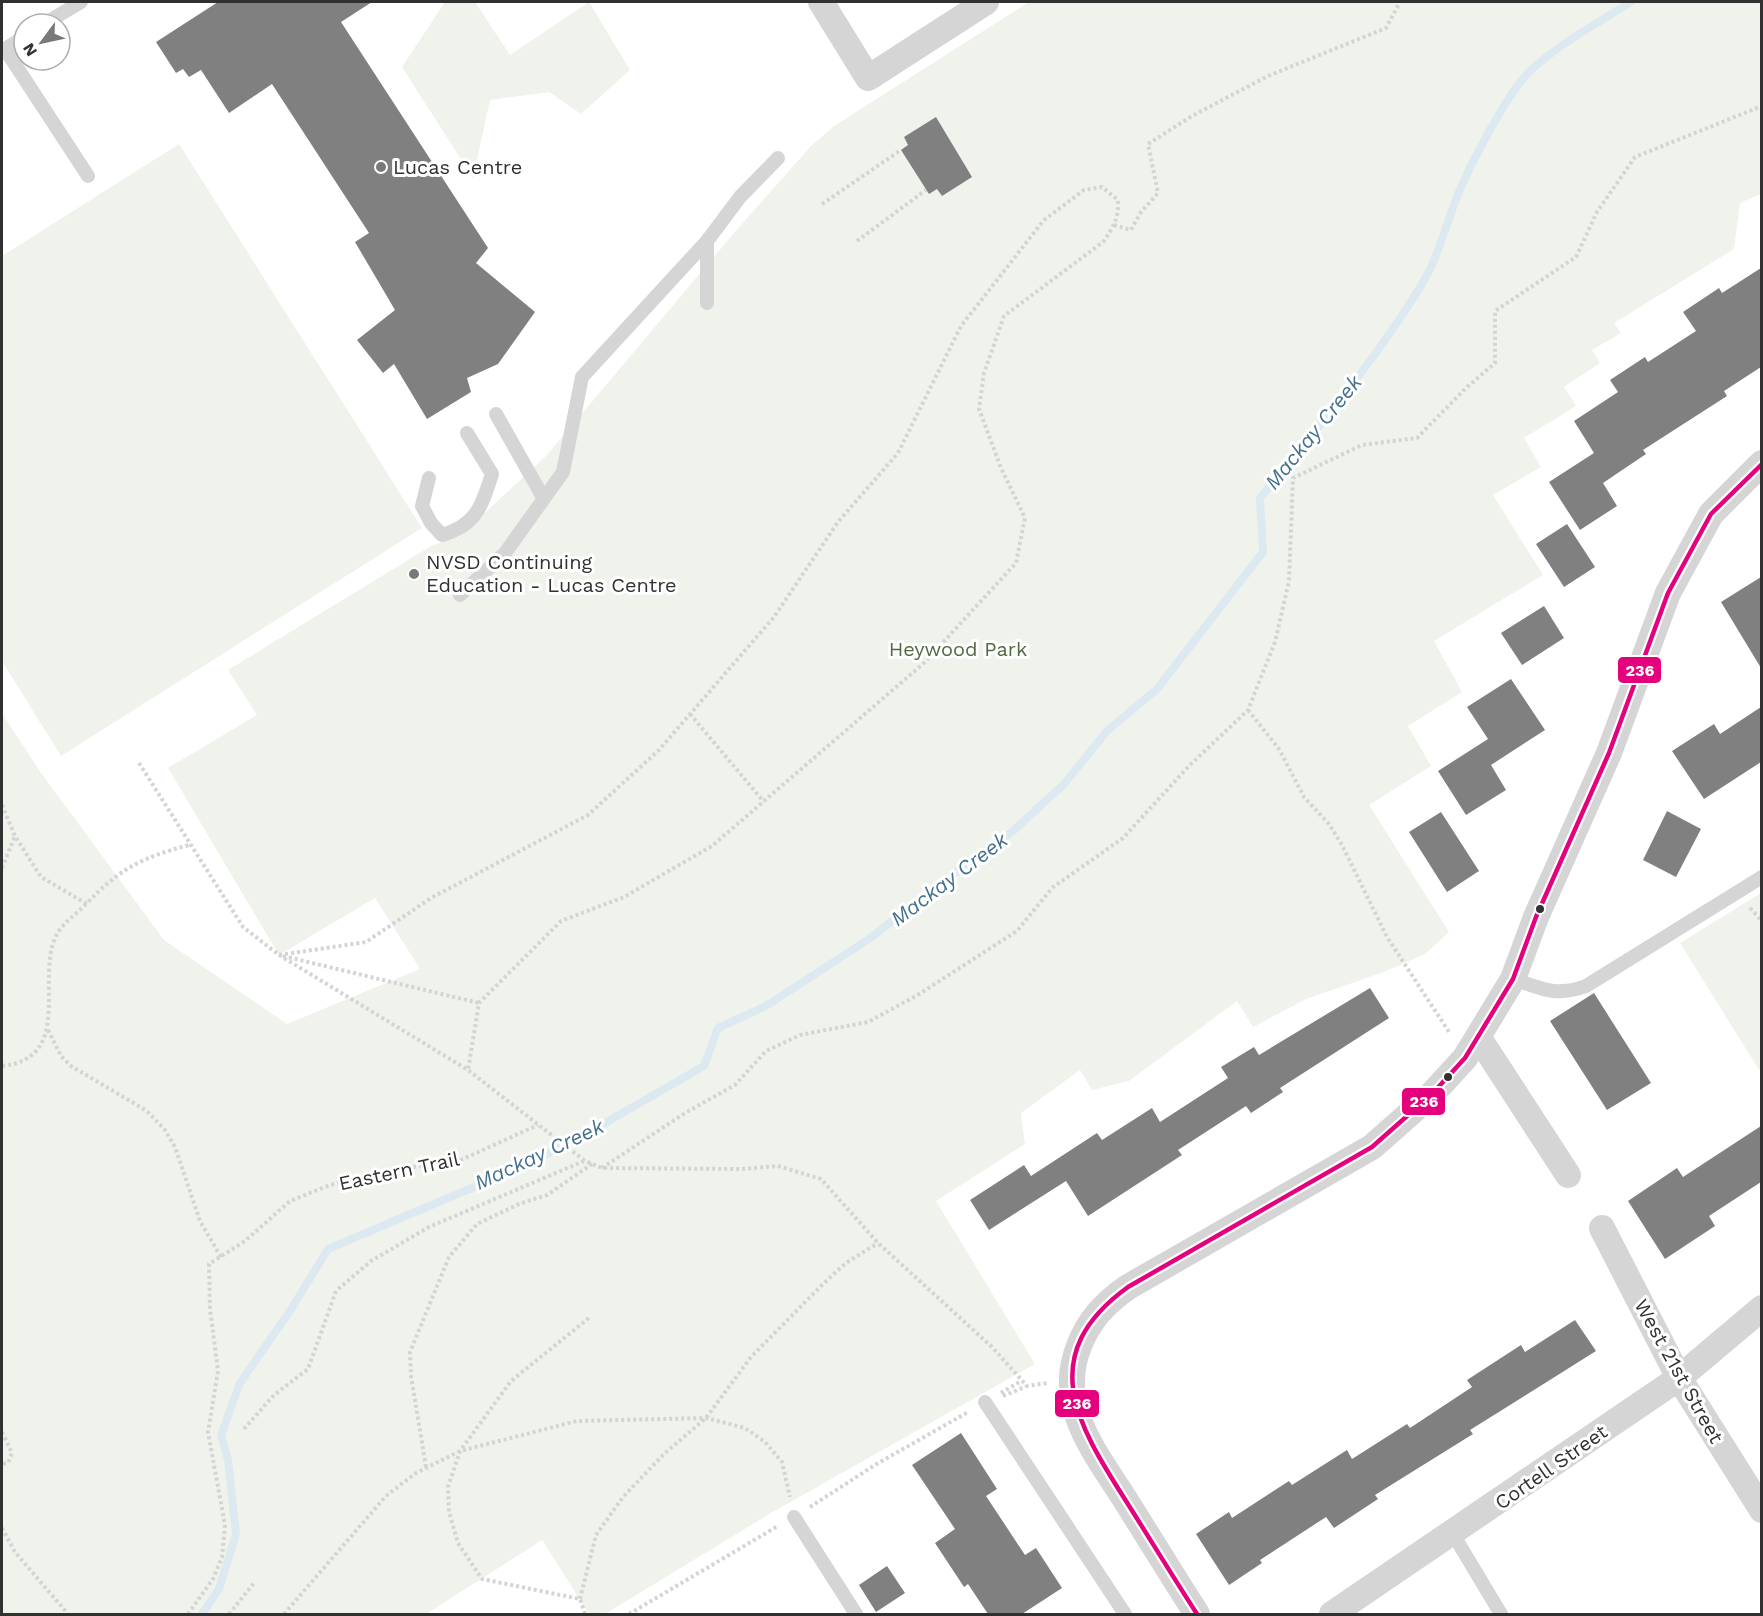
<svg xmlns="http://www.w3.org/2000/svg" width="1763" height="1616" viewBox="0 0 1763 1616" font-family="'Work Sans',sans-serif">
<style>
.green{fill:#f0f3ec}
.lines{fill:none;stroke-linecap:round;stroke-linejoin:round}
.stream{stroke:#dde9f0;stroke-width:8}
.building{fill:#808080}
.path{stroke:#d4d4d4;stroke-width:4;stroke-dasharray:3 3;stroke-linecap:butt}
.lane{stroke:#d5d5d5;stroke-width:14}
.street{stroke:#d5d5d5;stroke-width:26}
.bus-1-casing{stroke:#fff;stroke-width:9}
.bus-1{stroke:#e5007d;stroke-width:4.5}
.poi-dot{fill:#797979;stroke:#fff;stroke-width:2}
.bus-dot{fill:#313131;stroke:#fff;stroke-width:2}
.labels{text-anchor:middle;dominant-baseline:central;stroke-width:6;stroke-linejoin:round;paint-order:stroke}
.poi-label{font-size:20px;fill:#313131;stroke:#fff;text-anchor:start}
.park-label{font-size:20px;fill:#536a41;stroke:#fff}
.street-label{font-size:20px;fill:#313131;stroke:#fff}
.water-label{font-size:21px;font-style:italic;fill:#44708e;stroke:#fff}
.line-badge{stroke:#fff;stroke-width:2}
.badge-label{font-size:16px;text-anchor:middle;font-weight:bold;fill:#fff}
</style>
<rect width="100%" height="100%" fill="#fff"/>
<path class="green" d="M 445,2 L 475,2 L 510,55 L 589,2 L 630,70 L 581,114 L 549,92 L 490,100 L 473,178 L 402,67 Z
M 1029,2 L 1761,2 L 1761,194 L 1740,203 L 1734,249 L 1614,323 L 1621,333 L 1592,350 L 1600,363 L 1564,387 L 1576,406 L 1524,438 L 1541,467 L 1493,495 L 1543,575 L 1434,641 L 1462,692 L 1408,726 L 1431,766 L 1369,805 L 1449,932 L 1425,954 L 1384,972 L 1306,999 L 1253,1027 L 1237,1001 L 1129,1081 L 1092,1090 L 1080,1070 L 1021,1113 L 1025,1144 L 936,1201 L 1035,1364 L 771,1513 L 605,1614 L 589,1614 L 542,1540 L 426,1614 L 2,1614 L 2,713 L 39,770 L 164,940 L 287,1024 L 420,969 L 375,898 L 279,955 L 168,768 L 257,715 L 228,670 L 431,546 L 460,536 L 547,455 L 734,233 L 811,146 L 834,126 Z
M 179,144 L 422,528 L 61,756 L 2,661 L 2,256 Z
M 1761,893 L 1762,1068 L 1759,1070 L 1680,943 Z"/>
<g class="lines">
<path class="stream" d="M 202,1614 L 219,1589 L 236,1534 L 228,1460 L 221,1435 L 240,1383 L 290,1311 L 328,1249 L 500,1176 L 572,1142 L 704,1066 L 718,1028 L 766,1006 L 869,939 L 940,884 L 1013,831 L 1064,784 L 1107,731 L 1157,689 L 1263,552 L 1260,498 C 1317,429 1375,361 1422,284 C 1439,256 1446,223 1459,192 C 1471,163 1508,92 1530,71 C 1560,43 1598,23 1631,2"/>
</g>
<path class="building" d="M 218,2 L 372,2 L 341,22 L 488,248 L 476,263 L 535,312 L 498,364 L 467,378 L 471,392 L 427,419 L 394,364 L 383,373 L 357,340 L 395,310 L 355,242 L 369,233 L 272,84 L 229,113 L 201,70 L 189,77 L 183,69 L 176,73 L 156,42 Z
M 936,117 L 972,177 L 942,196 L 937,189 L 929,194 L 901,150 L 908,145 L 904,137 Z
M 1761,268 L 1761,367 L 1724,391 L 1727,396 L 1643,450 L 1646,454 L 1603,483 L 1617,506 L 1580,530 L 1549,482 L 1594,453 L 1574,421 L 1618,392 L 1610,380 L 1645,357 L 1648,362 L 1696,331 L 1683,312 L 1719,288 L 1722,293 Z
M 1567,524 L 1595,567 L 1564,587 L 1536,544 Z
M 1761,577 L 1761,668 L 1721,602 Z
M 1544,606 L 1564,638 L 1522,665 L 1501,633 Z
M 1511,679 L 1545,730 L 1491,765 L 1506,790 L 1466,815 L 1438,771 L 1488,739 L 1467,707 Z
M 1761,707 L 1761,762 L 1704,799 L 1672,751 L 1714,724 L 1720,734 Z
M 1667,811 L 1701,829 L 1676,877 L 1643,860 Z
M 1441,812 L 1479,871 L 1447,892 L 1409,832 Z
M 1370,988 L 1389,1018 L 1280,1088 L 1283,1092 L 1251,1113 L 1246,1106 L 1178,1150 L 1182,1155 L 1088,1216 L 1066,1181 L 989,1230 L 970,1200 L 1024,1165 L 1031,1176 L 1097,1133 L 1102,1140 L 1152,1108 L 1160,1122 L 1228,1078 L 1221,1067 L 1254,1047 L 1259,1055 Z
M 1594,993 L 1651,1083 L 1607,1110 L 1550,1021 Z
M 1761,1126 L 1761,1182 L 1709,1216 L 1715,1226 L 1665,1259 L 1628,1201 L 1677,1168 L 1683,1177 Z
M 1575,1320 L 1596,1351 L 1470,1430 L 1473,1434 L 1375,1495 L 1378,1499 L 1334,1528 L 1326,1517 L 1260,1560 L 1262,1563 L 1229,1585 L 1196,1534 L 1229,1512 L 1232,1518 L 1289,1481 L 1292,1485 L 1347,1450 L 1352,1459 L 1407,1424 L 1410,1428 L 1472,1387 L 1467,1380 L 1521,1345 L 1525,1352 Z
M 961,1433 L 997,1489 L 986,1496 L 1025,1555 L 1036,1548 L 1062,1588 L 1022,1614 L 988,1614 L 968,1584 L 964,1587 L 935,1543 L 955,1529 L 912,1465 Z
M 887,1566 L 905,1593 L 876,1612 L 859,1585 Z"/>
<g class="lines">
<path class="path" d="M 822,204 L 901,150
M 1114,225 L 1131,230 L 1141,212 L 1158,193 L 1148,144 L 1192,116 L 1268,76 L 1386,28 L 1400,2
M 857,241 L 926,190
M 1248,710 L 1279,749 L 1304,797 L 1329,824 L 1342,845 L 1387,937 L 1449,1032
M 690,714 L 764,802
M 139,763 L 243,927 L 279,955 L 366,942 L 431,898 L 588,815 L 659,750 L 774,617 L 838,522 L 898,453 L 961,326 L 1044,220 L 1084,190 L 1102,187 L 1118,200 C 1119,218 1113,228 1103,242 L 1004,316 L 984,373 L 979,409 L 1001,468 L 1025,518 L 1016,563 L 924,663 L 712,846 L 624,897 L 561,921 L 479,1003 L 468,1070
M 2,805 L 15,836 L 41,877 L 87,904
M 2,868 L 15,836
M 1750,908 L 1762,921
M 279,955 L 468,1070 L 585,1161 L 602,1168 L 742,1169 L 778,1166 L 821,1179 L 878,1243 L 992,1347 L 1027,1386 L 1048,1383
M 283,956 L 479,1003
M 48,1030 L 61,1056 L 71,1066 L 147,1111 L 165,1130 L 175,1147 L 200,1221 L 221,1257
M 2,1066 C 75,1058 35,979 56,936 C 63,922 76,915 87,903 C 121,868 141,858 189,845
M 602,1168 L 685,1113 L 735,1085 L 766,1051 L 800,1035 L 868,1022 L 916,996 L 1017,931 L 1052,888 L 1123,838 L 1188,767 L 1248,710 L 1275,642 L 1289,581 L 1293,478 L 1362,445 L 1417,438 L 1465,389 L 1495,363 L 1495,311 L 1576,257 L 1597,212 L 1635,157 L 1762,106
M 1001,1393 L 1021,1381
M 1003,1396 L 1027,1386
M 244,1429 L 274,1395 L 308,1369 L 336,1291 L 371,1261 L 429,1227 L 584,1161
M 2,1432 L 12,1453 L 8,1463 L 2,1464
M 426,1467 L 411,1376 L 410,1352 L 449,1257 L 477,1224 L 519,1204 L 547,1195 L 592,1164
M 810,1507 L 875,1465 L 968,1412
M 2,1528 L 15,1552 L 68,1614
M 580,1599 L 596,1535 L 623,1497 L 665,1453 L 706,1418 L 751,1357 L 823,1284 L 846,1263 L 878,1243
M 188,1614 L 213,1579 L 222,1557 L 225,1525 L 208,1432 L 218,1371 L 210,1309 L 209,1264 L 245,1241 L 290,1201 L 330,1185 L 394,1169 L 454,1163 L 538,1125
M 229,1614 L 254,1583
M 284,1614 L 386,1496 L 416,1473 L 460,1451 L 577,1421 L 706,1418 L 745,1428 L 765,1442 L 782,1462 L 790,1497
M 585,1614 L 580,1599 L 482,1579 L 458,1543 L 449,1512 L 448,1487 L 460,1451 L 511,1381 L 589,1318
M 629,1614 L 778,1526"/>
<path class="lane" d="M 44,24 L 81,2
M 5,49 L 88,176
M 2,51 L 24,37
M 707,303 L 707,241 L 740,197 L 778,158
M 496,414 L 544,499
M 429,478 L 422,506 L 431,523 L 442,535 C 477,525 482,505 492,474 L 467,433
M 460,595 L 505,553 L 563,472 L 582,377 L 707,241
M 1513,979 C 1543,989 1555,997 1586,986 L 1762,877
M 985,1402 L 1125,1614
M 794,1517 L 856,1614
M 1453,1534 L 1501,1614"/>
<path class="street" d="M 821,2 L 868,78 L 986,2
M 1479,1038 L 1568,1175
M 1602,1228 L 1679,1378 L 1762,1510
M 1197,1614 C 1173,1577 1150,1539 1126,1501 C 1096,1453 1055,1406 1079,1346 C 1089,1320 1105,1303 1128,1287 L 1372,1147 L 1432,1094 L 1465,1058 L 1513,979 L 1536,917 L 1609,753 L 1668,593 L 1711,514 L 1762,463
M 1332,1614 L 1679,1378 L 1762,1308"/>
<g class="bus-1-casing">
<path id="bus-1" d="M 1197,1614 C 1173,1577 1150,1539 1126,1501 C 1077,1424 1034,1355 1128,1287 L 1372,1147 L 1432,1094 L 1465,1058 L 1513,979 L 1536,917 L 1609,753 L 1668,593 L 1711,514 L 1762,464"/>
</g>
<use href="#bus-1" class="bus-1"/>
</g>
<g class="poi-dot">
<circle cx="381" cy="167" r="6"/>
<circle cx="414" cy="574" r="6"/>
</g>
<g class="bus-dot">
<circle cx="1540" cy="909" r="5"/>
<circle cx="1448" cy="1077" r="5"/>
</g>
<g class="labels">
<g class="poi-label">
<text x="393" y="167">Lucas Centre</text>
<text x="426" y="562">NVSD Continuing<tspan x="426" dy="23">Education - Lucas Centre</tspan></text>
</g>
<g class="park-label">
<text x="958" y="649">Heywood Park</text>
</g>
<g class="street-label">
<text transform="translate(399 1171) rotate(-12)">Eastern Trail</text>
<text transform="translate(1679 1371) rotate(61)">West 21st Street</text>
<text transform="translate(1551 1467) rotate(-35)">Cortell Street</text>
</g>
<g class="water-label">
<text transform="translate(1313 432) rotate(-51)">Mackay Creek</text>
<text transform="translate(949 879) rotate(-37)">Mackay Creek</text>
<text transform="translate(539 1154) rotate(-25)">Mackay Creek</text>
</g>
</g>
<g class="line-badge">
<rect x="1617" y="656" width="45" height="28" rx="6" fill="#e5007d"/>
<rect x="1401" y="1087" width="45" height="29" rx="6" fill="#e5007d"/>
<rect x="1054" y="1389" width="46" height="29" rx="6" fill="#e5007d"/>
</g>
<g class="badge-label">
<text x="1640" y="676">236</text>
<text x="1424" y="1107">236</text>
<text x="1077" y="1409">236</text>
</g>
<rect width="1763" height="1616" fill="none" stroke="#313131" stroke-width="6"/>
<g transform="translate(42 42) rotate(237)"><circle r="28" fill="#ffffff" stroke="#adadad" stroke-width="1.5"/>
<path d="M0-4.5L10 22L0 15L-10 22Z" fill="#797979"/>
<text y="-9" font-size="16" font-weight="bold" text-anchor="middle" fill="#313131">N</text>
</g>
</svg>
